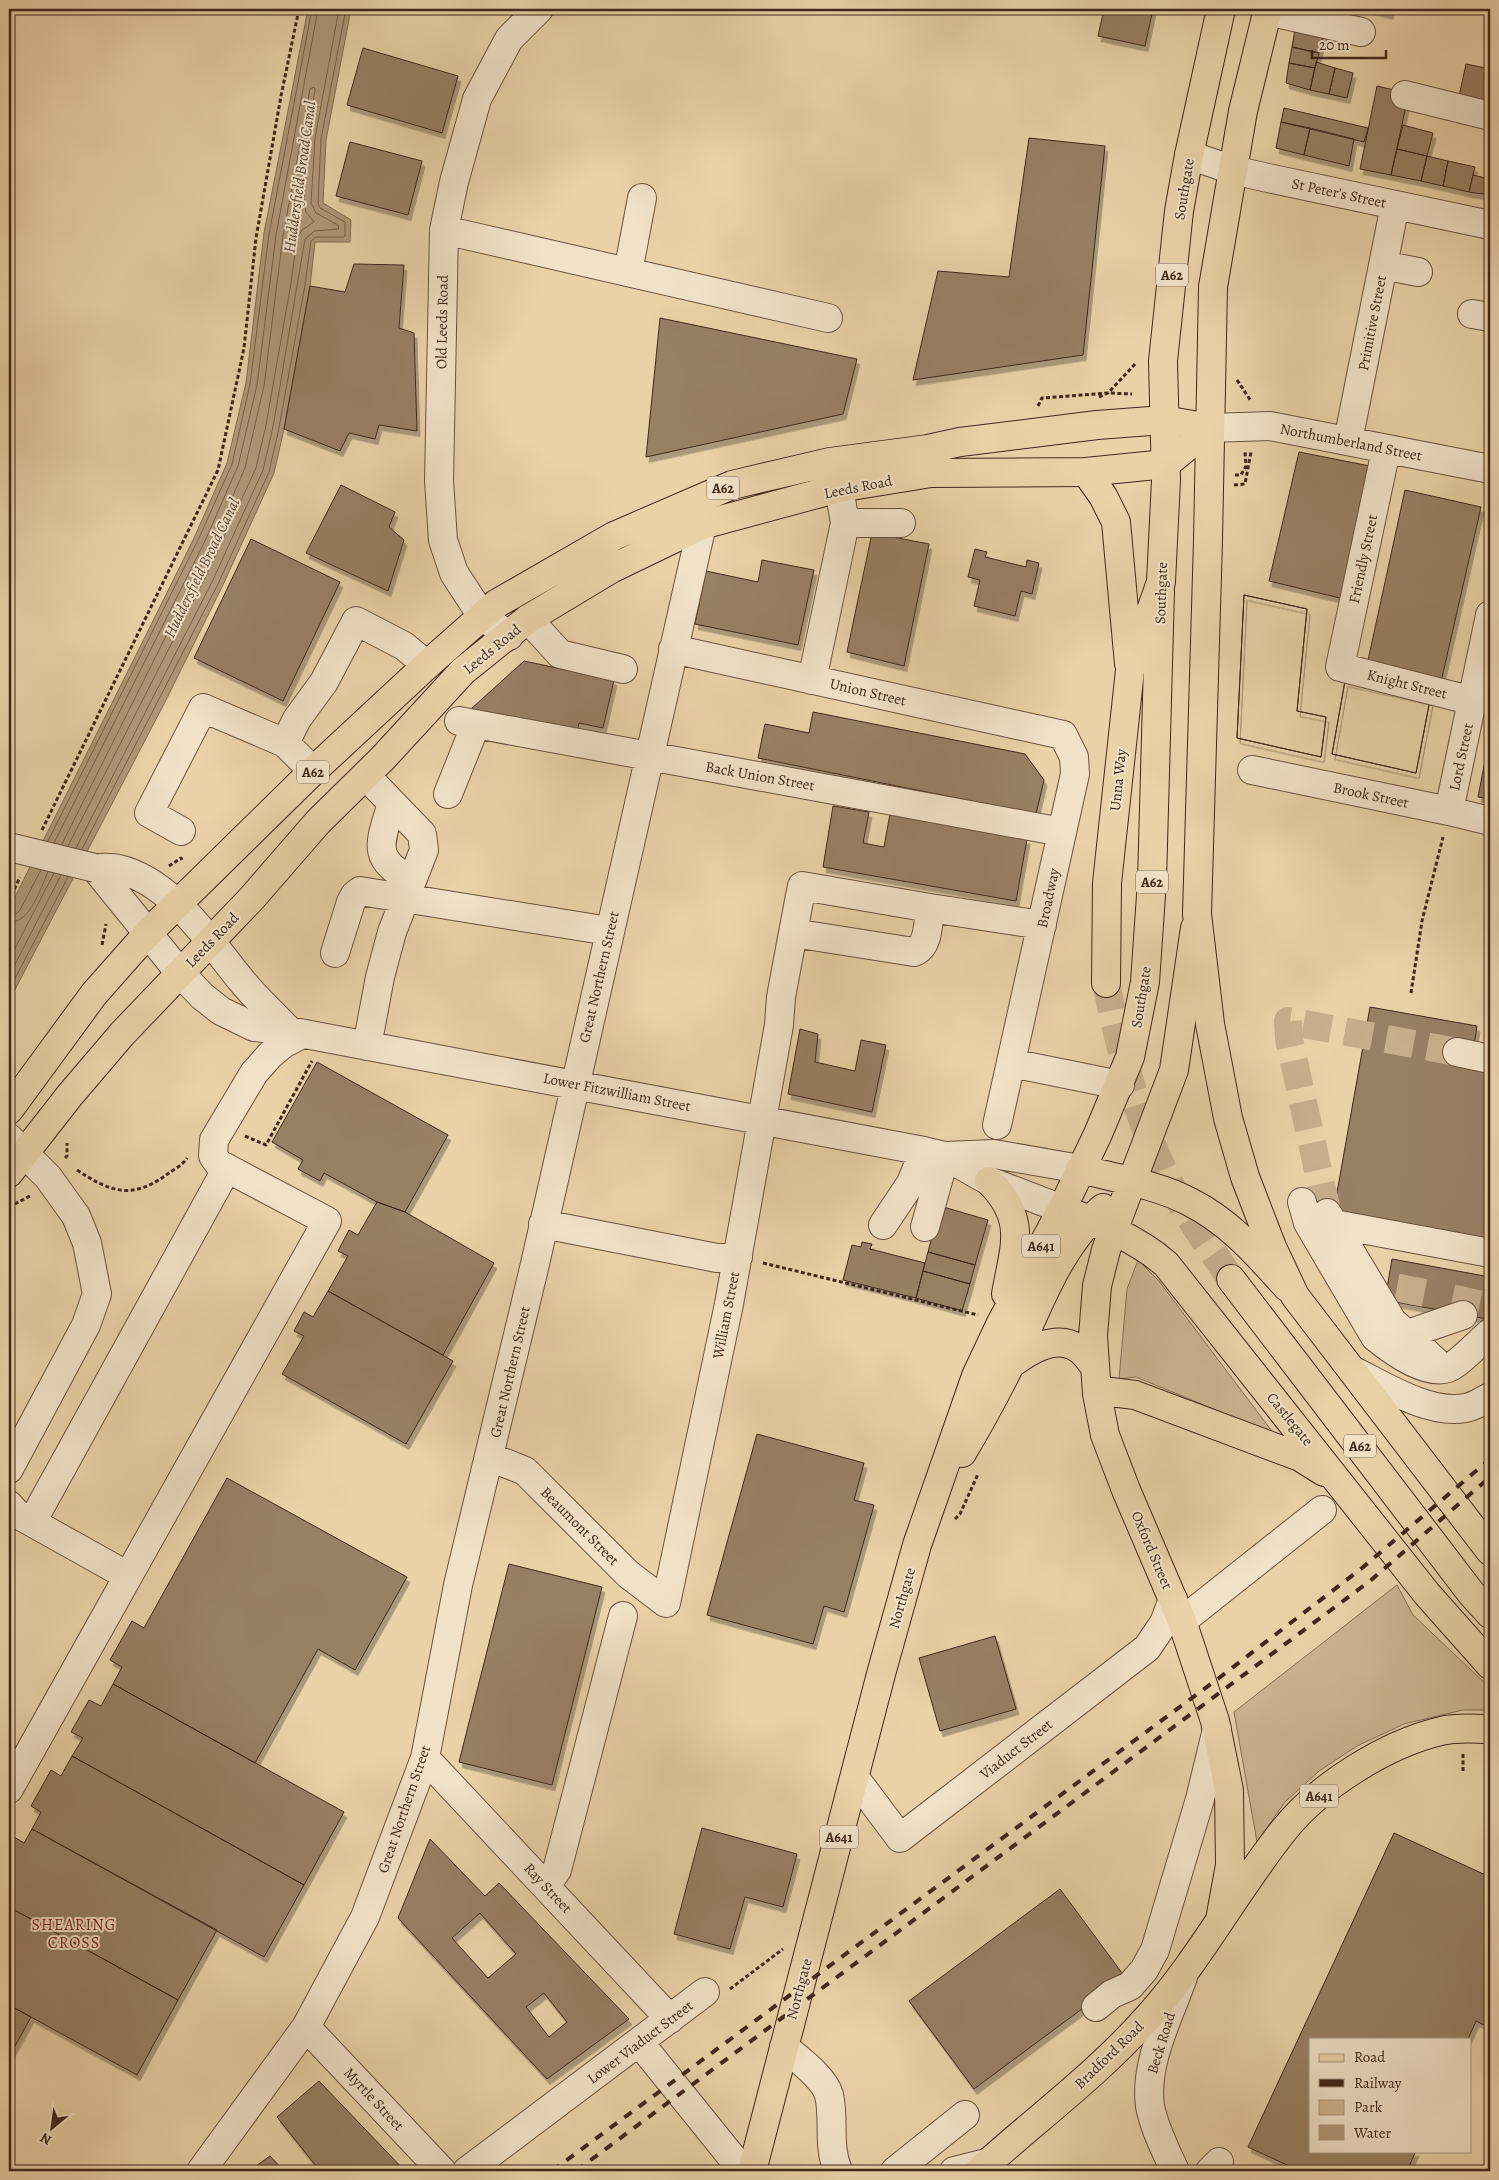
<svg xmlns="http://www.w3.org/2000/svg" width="1499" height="2180" viewBox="0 0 1499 2180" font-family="Alegreya,serif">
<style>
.green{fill:#ccb490;stroke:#866e55}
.water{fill:#b09878;stroke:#836b52}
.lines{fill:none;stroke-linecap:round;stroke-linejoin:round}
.shore{stroke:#786049;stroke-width:1}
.building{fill:#988064;stroke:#40281a;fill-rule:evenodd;filter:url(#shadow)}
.minor-tunnel{stroke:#c7af8c;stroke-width:28;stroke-dasharray:28 14;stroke-linecap:butt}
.highway-tunnel{stroke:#c7af8c;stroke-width:28;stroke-dasharray:28 14;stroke-linecap:butt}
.minor-casing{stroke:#6a523e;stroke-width:30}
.major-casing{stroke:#40281a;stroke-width:30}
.highway-casing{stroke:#40281a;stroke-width:30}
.path{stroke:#40281a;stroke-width:3;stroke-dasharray:4 2.5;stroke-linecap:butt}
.minor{stroke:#f1e1c6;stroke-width:28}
.major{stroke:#e9d1a8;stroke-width:28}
.highway{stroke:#e9d1a8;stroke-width:28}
.rail{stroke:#40281a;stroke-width:4;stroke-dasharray:9 9;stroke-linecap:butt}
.minor-bridge-casing{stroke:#6a523e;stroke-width:30;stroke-linecap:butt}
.minor-bridge{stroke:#f1e1c6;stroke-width:28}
.labels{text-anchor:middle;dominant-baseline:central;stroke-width:4;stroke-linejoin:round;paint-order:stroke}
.shield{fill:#f1e1c6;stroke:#75604e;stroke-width:1}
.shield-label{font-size:14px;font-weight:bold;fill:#40281a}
.street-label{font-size:15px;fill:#40281a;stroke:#f1e1c6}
.water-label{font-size:16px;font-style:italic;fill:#5c4432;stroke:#f1e1c6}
.neighbourhood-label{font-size:16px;letter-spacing:1px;fill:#7a1f14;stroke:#f1e1c6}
</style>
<defs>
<filter id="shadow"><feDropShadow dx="3" dy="5.5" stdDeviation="0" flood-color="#0004"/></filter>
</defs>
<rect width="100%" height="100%" fill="#e9d1a8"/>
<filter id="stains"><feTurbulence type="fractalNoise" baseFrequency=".004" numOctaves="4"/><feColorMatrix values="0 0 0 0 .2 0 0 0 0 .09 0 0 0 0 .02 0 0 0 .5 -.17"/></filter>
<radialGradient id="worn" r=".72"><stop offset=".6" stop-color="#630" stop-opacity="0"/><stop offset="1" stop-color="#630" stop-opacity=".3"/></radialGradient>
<path class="green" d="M 1138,1260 L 1159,1281 L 1274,1434 L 1136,1377 L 1119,1379 L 1127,1289 Z
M 1397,1585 L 1413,1615 L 1490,1688 L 1490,1710 L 1463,1710 L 1404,1724 L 1357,1746 L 1319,1771 L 1285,1802 L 1257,1842 L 1234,1712 Z"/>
<path class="water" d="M 308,9 L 351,9 L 326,140 L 323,203 L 351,220 L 350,242 L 315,242 L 310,286 L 284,429 L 274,473 L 222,587 L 164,704 L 9,1001 L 9,909 L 147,633 L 195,536 L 227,463 L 246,383 L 264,233 Z"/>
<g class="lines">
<path class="shore" d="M 48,841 L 199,538 L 232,464 L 250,384 L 269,234 L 312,9
M 54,843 L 205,541 L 238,466 L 257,385 L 276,235 L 318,9
M 62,844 L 212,544 L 245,468 L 264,386 L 283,236 L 310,89 L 314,87 L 315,90 L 307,138 L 304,203 L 306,212 L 314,222 L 302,230 L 297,238 L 291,283 L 266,425 L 256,468 L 205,578 L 68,846
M 76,848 L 212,582 L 263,470 L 273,427 L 305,239 L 314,231 L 339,229 L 338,225 L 316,213 L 311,203 L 315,138 L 339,9
M 82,849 L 218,584 L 269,472 L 279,428 L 305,285 L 311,241 L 316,237 L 343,237 L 345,236 L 345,222 L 320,208 L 318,203 L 321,139 L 346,9
M 9,916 L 16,914 L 20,910 L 41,870
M 9,923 C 31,922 40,889 48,872
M 9,960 L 54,873
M 9,976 L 61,875
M 9,990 L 68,877"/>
</g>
<path class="building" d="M 1104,9 L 1153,9 L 1145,46 L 1098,36 Z
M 1371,9 L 1391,9 L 1390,14 Z
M 1296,24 L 1324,32 L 1319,53 L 1292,47 Z
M 1292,47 L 1319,53 L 1315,68 L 1289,63 Z
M 363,48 L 458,76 L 442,133 L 347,105 Z
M 1316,62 L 1335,68 L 1329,94 L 1310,90 Z
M 1289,63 L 1315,68 L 1310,90 L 1286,83 Z
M 1466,64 L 1490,69 L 1490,108 L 1458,101 Z
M 1335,68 L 1353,73 L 1347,98 L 1329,94 Z
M 1377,86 L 1398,91 L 1406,106 L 1391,175 L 1360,169 Z
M 1284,108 L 1368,128 L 1364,142 L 1281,122 Z
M 1281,122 L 1310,128 L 1304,155 L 1276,148 Z
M 1403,125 L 1433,133 L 1427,156 L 1397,149 Z
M 1310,128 L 1354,139 L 1349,166 L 1304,155 Z
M 1029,138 L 1105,146 L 1083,355 L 913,380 L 938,271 L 1009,277 Z
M 350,142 L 422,161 L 408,215 L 336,196 Z
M 1397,149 L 1427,156 L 1421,181 L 1391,175 Z
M 1427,156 L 1448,161 L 1443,186 L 1421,181 Z
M 1448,161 L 1475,167 L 1469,192 L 1443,186 Z
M 1473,175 L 1490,179 L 1490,195 L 1469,192 Z
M 354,264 L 404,265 L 399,328 L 414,333 L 417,431 L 379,425 L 375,439 L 349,433 L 340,451 L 284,429 L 310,286 L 345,292 Z
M 660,318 L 857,359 L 843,414 L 646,457 Z
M 1299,452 L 1375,467 L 1344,599 L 1269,581 Z
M 341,485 L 395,512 L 389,527 L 404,540 L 388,591 L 306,553 Z
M 1405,490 L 1481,507 L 1441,682 L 1367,665 Z
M 872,533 L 929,544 L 904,666 L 847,652 Z
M 251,539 L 340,582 L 283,701 L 194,658 Z
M 975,549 L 987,552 L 985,557 L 1026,567 L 1027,560 L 1039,563 L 1032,594 L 1021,591 L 1015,616 L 974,606 L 980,580 L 968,577 Z
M 762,560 L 814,570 L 798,645 L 695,624 L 706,571 L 758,582 Z
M 1244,595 L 1307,609 L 1297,711 L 1326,717 L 1321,757 L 1237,738 Z
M 1244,595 L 1307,609 L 1297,711 L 1326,717 L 1321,757 L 1237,738 Z
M 524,661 L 614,680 L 603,728 L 579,723 L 575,742 L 461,718 Z
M 1345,681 L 1430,700 L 1416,773 L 1332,754 Z
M 1345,681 L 1430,700 L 1416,773 L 1332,754 Z
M 813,712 L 1025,754 L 1044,780 L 1036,814 L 758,758 L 765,724 L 809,733 Z
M 1490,735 L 1490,799 L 1478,797 Z
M 833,806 L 869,812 L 863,843 L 884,847 L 890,814 L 1027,839 L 1016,901 L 823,867 Z
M 1370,1007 L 1477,1026 L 1474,1046 L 1490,1069 L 1490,1242 L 1333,1215 Z
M 800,1029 L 818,1034 L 815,1062 L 855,1071 L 861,1040 L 886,1045 L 872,1112 L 788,1094 Z
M 317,1062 L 448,1135 L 405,1212 L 377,1202 L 324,1173 L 320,1181 L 298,1169 L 303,1160 L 272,1142 Z
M 377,1202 L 405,1212 L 494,1263 L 443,1355 L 328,1291 L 348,1256 L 338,1251 L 349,1230 L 358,1235 Z
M 940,1206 L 988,1220 L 975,1265 L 928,1252 Z
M 862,1242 L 872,1244 L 870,1249 L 925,1263 L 916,1298 L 843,1280 L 852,1245 L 861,1247 Z
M 928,1252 L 975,1265 L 970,1284 L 923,1271 Z
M 1392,1259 L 1490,1277 L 1490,1303 L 1487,1319 L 1385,1300 Z
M 923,1271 L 970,1284 L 962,1311 L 916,1298 Z
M 328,1291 L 453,1361 L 406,1444 L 282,1374 L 304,1336 L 294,1331 L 304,1312 L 313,1317 Z
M 757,1434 L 864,1463 L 854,1500 L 874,1505 L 844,1612 L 824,1606 L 813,1644 L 707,1615 Z
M 227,1478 L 407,1577 L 355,1670 L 318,1649 L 255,1763 L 113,1684 L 122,1667 L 110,1660 L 132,1621 L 144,1628 Z
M 509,1564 L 602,1587 L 552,1785 L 459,1762 Z
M 995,1636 L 1016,1709 L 940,1731 L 919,1658 Z
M 113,1684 L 344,1812 L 304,1885 L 72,1756 L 83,1738 L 71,1732 L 89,1700 L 101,1706 Z
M 72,1756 L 304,1885 L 264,1957 L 32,1829 L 41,1812 L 31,1806 L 51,1770 L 61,1776 Z
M 702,1828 L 797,1854 L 783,1907 L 745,1897 L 730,1949 L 674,1934 Z
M 32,1829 L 217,1930 L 178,2000 L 9,1907 L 9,1848 L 14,1837 L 24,1843 Z
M 1394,1833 L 1490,1877 L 1490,2028 L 1476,2021 L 1468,2039 L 1310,2039 L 1310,2151 L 1416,2151 L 1407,2171 L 1300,2171 L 1248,2147 Z
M 430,1839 L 485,1896 L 499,1883 L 629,2019 L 547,2079 L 398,1918 ZM 480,1913 L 516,1954 L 488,1978 L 452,1938 ZM 544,1993 L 567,2022 L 549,2037 L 526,2007 Z
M 1060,1889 L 1125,1977 L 974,2089 L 909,2001 Z
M 9,1907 L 178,2000 L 137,2075 L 9,2005 Z
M 9,2005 L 31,2017 L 9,2057 Z
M 319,2081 L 405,2171 L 320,2171 L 277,2117 Z
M 270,2156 L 284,2171 L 249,2171 Z"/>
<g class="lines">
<path class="minor-tunnel" d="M 1327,1211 L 1289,1039 L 1288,1021 L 1457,1052
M 1408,1304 L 1416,1263
M 1463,1315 L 1472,1274"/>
<path class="highway-tunnel" d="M 1106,983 C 1120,1049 1136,1115 1166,1176 C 1184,1212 1208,1245 1231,1279"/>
<g class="minor-casing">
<path id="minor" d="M 1267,11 L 1361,32
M 1405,95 L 1490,116
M 1189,155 L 1233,170 L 1268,178 L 1490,225
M 444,230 L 828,318
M 1383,265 L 1418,272
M 628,272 L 642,198
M 1472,314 L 1490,317
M 1210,428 L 1270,426 L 1490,469
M 1348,441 L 1395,205
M 1386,450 L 1340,667 L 1473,701
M 845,523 L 901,523
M 528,619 L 560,654 L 623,669
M 509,636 L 482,616 L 454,573 L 443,540 L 439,481 L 444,230 L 454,182 L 477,99 L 509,39 L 539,9
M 673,649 L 1063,735 L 1074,757 L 1075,774 L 997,1125
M 812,680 L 845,523 L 839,488
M 459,721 L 1062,832
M 285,743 L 297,719 L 324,682 L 356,621 L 404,646 L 427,665
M 1252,770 L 1449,811 L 1490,821
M 366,776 L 422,834 L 424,850 L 392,932 L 380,977 L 367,1046
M 448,794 L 476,724
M 392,803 C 381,841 369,859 412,880
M 1449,811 L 1490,615
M 181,831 L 149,813 L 203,708 L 285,743 L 313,771
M 95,868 L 180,973 L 202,996 L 221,1011 L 254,1027 L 289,1031 L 924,1151 L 945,1156 L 989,1181 L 1062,1209
M 95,868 C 103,868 111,867 118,869 C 171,881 209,941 241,980 C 255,998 274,1014 289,1031
M 930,908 L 1042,925
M 335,953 L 351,902 L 355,895 L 360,891 L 609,931
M 1457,1052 L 1490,1059
M 1011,1063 L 1120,1085
M 9,1138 L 48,1177 L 76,1216 L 87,1243 L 97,1294 L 86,1325 L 9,1469
M 945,1156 L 994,1154 L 1080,1169
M 1302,1202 L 1308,1223 L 1375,1337 C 1391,1350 1426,1376 1448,1368 C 1459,1364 1480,1341 1490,1333
M 1327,1213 L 1334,1224 L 1490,1253
M 543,1224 L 717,1258 L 738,1257
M 1334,1224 L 1392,1321 L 1436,1362
M 883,1225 L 911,1183 L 924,1151
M 925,1227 L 945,1156
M 1405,1335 L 1463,1315
M 1352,1370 C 1383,1385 1429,1415 1465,1408 C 1474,1407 1483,1400 1490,1397
M 490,1457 L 525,1471 L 628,1574 L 666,1603 L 729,1304 L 779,1025 L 781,997 L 799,901 L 802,886 L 930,908 C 928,923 929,946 914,952 L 793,933
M 9,1505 L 17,1514 L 128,1576
M 32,1522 L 227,1168
M 1182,1621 L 1322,1510
M 425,1758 L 670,2019
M 855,1778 L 900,1838 L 1147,1648 L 1164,1623 L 1173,1599
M 9,1789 L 327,1221 L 219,1164 L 213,1156 L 214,1140 L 254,1073 L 270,1055 L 283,1044 L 302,1034
M 546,1886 L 557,1870 L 623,1616
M 1096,2007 L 1112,1994 L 1130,1986 L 1144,1970 L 1155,1950 L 1200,1799 L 1217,1729
M 306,2027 L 442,2171
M 639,2042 L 743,2171
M 784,2047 C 797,2058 824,2077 829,2095 C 835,2121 827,2144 838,2171
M 201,2171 L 306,2027 L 365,1917 L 425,1758 L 458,1585 L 535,1264 L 702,525
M 467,2171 L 705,1992
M 895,2171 L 965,2115
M 954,2171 L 990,2162
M 1175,2171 C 1166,2151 1154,2128 1150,2106 C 1144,2063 1169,2017 1183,1977
M 1210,2171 L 1219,2162"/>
</g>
<g class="major-casing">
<path id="major" d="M 1195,928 L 1174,1070 L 1106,1250 L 1097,1286 L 1093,1336 L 1097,1394 L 1105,1435 L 1126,1490 L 1182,1621 L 1215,1721 L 1229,1790 L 1230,1865 L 1220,1920
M 9,1110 L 94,994 L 148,933 L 313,771 L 427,665 L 496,604 L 614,536 L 732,485 L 830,462 L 928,449 L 960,442 L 1097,425 L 1164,420 L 1210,428
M 1080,1169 C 1115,1178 1158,1185 1190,1202 C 1230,1222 1258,1255 1287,1287
M 9,1173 L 70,1095 L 122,1034 L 252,898 L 318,822 L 383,758 L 463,671 L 528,619 L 611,569 L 702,525 L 839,488 L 931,473 L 1086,472 L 1166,464 L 1210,428
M 989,1181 C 1028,1220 1014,1247 1006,1294
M 1062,1209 C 1098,1223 1136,1238 1166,1264 L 1427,1594 L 1490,1665
M 1011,1364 C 1030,1350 1056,1333 1079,1349 C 1085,1353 1090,1361 1095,1367
M 1097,1394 L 1111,1392 L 1135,1395 L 1300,1457 L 1324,1472
M 962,1453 C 983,1418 1002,1382 1020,1345 C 1042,1297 1062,1243 1103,1208
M 752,2171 L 881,1674 L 917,1545 L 976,1376 L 1001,1323 L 1062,1209 L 1098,1134 L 1130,1057 L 1145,982 L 1152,881 L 1160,591
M 979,2171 C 1036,2119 1098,2074 1149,2016 C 1200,1959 1236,1890 1284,1830 C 1319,1786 1386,1744 1441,1731 C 1457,1727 1474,1729 1490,1729"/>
</g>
<g class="highway-casing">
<path id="highway" d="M 1268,9 L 1243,111 L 1213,287 L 1208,540 L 1197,914 L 1210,1024 L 1228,1118 L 1245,1177 L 1272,1247 L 1295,1296 L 1490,1551
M 1086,472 L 1103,496 L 1116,522 L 1129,664
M 1106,983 L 1107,883 L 1130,670 L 1161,582 L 1166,480 L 1163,361 L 1179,211 L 1189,155 L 1221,9
M 1231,1279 L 1471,1593 L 1490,1614"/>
</g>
<path class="path" d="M 1237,380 L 1251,401
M 1099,397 L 1108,393 L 1136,363
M 1038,406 L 1042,398 L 1108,393 L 1132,394
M 1235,475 L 1241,475 L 1246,466 L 1245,452
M 1234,485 L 1245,484 L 1251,452
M 42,830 L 218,470 L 244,348 L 256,238 L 281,96 L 299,9
M 169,866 L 181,858 L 182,860
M 9,901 L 20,877
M 102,945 L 106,924
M 1411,993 L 1422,921 L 1443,837
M 245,1136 L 266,1145 L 312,1061
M 65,1158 L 67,1156 L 67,1143
M 77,1170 C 110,1192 132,1200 166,1175 C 173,1170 183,1165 187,1158
M 9,1207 L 30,1196
M 763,1263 L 978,1315
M 955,1519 L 960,1514 L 978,1474
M 1463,1754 L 1463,1771
M 730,1989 L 783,1949"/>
<use href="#minor" class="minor"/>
<use href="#major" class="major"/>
<use href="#highway" class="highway"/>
<path class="rail" d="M 552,2171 L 1219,1678 L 1362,1568 L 1490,1459
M 576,2171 L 1370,1581 L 1490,1477"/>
<g class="minor-bridge-casing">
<path id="minor-bridge" d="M 9,847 L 95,868"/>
</g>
<use href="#minor-bridge" class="minor-bridge"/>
</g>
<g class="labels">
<g class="shield">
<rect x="1156" y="263.5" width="32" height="23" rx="4"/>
<rect x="707" y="476.5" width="32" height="23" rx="4"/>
<rect x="297" y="760.5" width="32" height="23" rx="4"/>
<rect x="1136" y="870.5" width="32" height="23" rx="4"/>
<rect x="1022" y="1234.5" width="38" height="23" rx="4"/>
<rect x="1344" y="1434.5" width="32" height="23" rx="4"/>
<rect x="1300" y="1784.5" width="38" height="23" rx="4"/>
<rect x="820" y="1825.5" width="38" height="23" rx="4"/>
</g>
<g class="shield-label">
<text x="1172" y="275">A62</text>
<text x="723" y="488">A62</text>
<text x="313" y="772">A62</text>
<text x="1152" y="882">A62</text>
<text x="1041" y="1246">A641</text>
<text x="1360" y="1446">A62</text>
<text x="1319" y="1796">A641</text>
<text x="839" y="1837">A641</text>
</g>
<g class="street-label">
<text transform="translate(1184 189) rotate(-81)">Southgate</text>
<text transform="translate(1339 193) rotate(12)">St Peter's Street</text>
<text transform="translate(442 322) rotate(-89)">Old Leeds Road</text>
<text transform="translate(1372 323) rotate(-79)">Primitive Street</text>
<text transform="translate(1351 442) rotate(11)">Northumberland Street</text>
<text transform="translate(858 487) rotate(-11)">Leeds Road</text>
<text transform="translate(1363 559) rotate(-78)">Friendly Street</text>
<text transform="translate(1161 593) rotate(-88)">Southgate</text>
<text transform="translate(492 649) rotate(-39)">Leeds Road</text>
<text transform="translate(1407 684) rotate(14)">Knight Street</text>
<text transform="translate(868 692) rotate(13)">Union Street</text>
<text transform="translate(1461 757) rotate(-78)">Lord Street</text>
<text transform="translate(760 776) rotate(10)">Back Union Street</text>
<text transform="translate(1118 780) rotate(-84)">Unna Way</text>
<text transform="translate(1371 795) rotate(12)">Brook Street</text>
<text transform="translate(1048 898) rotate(-78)">Broadway</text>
<text transform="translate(212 940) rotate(-46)">Leeds Road</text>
<text transform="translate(599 977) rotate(-77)">Great Northern Street</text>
<text transform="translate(1141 997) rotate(-81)">Southgate</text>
<text transform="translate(617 1092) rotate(11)">Lower Fitzwilliam Street</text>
<text transform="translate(726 1315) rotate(-79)">William Street</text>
<text transform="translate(510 1372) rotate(-77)">Great Northern Street</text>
<text transform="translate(1290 1419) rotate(51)">Castlegate</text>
<text transform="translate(580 1526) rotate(45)">Beaumont Street</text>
<text transform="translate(1152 1550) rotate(67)">Oxford Street</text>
<text transform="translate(902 1598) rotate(-74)">Northgate</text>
<text transform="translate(1016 1749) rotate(-38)">Viaduct Street</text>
<text transform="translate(404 1809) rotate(-71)">Great Northern Street</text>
<text transform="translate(548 1888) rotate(47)">Ray Street</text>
<text transform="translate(799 1989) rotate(-75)">Northgate</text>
<text transform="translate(640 2042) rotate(-37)">Lower Viaduct Street</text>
<text transform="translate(1161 2043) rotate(-73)">Beck Road</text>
<text transform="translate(1109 2055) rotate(-44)">Bradford Road</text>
<text transform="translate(374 2099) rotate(47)">Myrtle Street</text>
</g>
<g class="water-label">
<text transform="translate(300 177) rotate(-82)">Huddersfield Broad Canal</text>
<text transform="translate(202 568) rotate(-64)">Huddersfield Broad Canal</text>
</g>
<g class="neighbourhood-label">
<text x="74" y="1925">SHEARING<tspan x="74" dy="18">CROSS</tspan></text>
</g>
</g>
<rect width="1499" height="2180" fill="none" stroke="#e9d1a8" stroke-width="30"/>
<rect x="10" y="10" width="1479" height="2160" fill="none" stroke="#40281a" stroke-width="2.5"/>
<rect x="15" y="15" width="1469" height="2150" fill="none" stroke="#40281a"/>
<rect x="1309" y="2038" width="162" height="115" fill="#f1e1c6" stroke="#aa9781"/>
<rect x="1319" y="2054" width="25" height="8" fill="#e9d1a8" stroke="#aa9781"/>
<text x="1354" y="2062" font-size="15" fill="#40281a">Road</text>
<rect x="1319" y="2079" width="25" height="8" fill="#40281a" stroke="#aa9781"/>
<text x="1354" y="2088" font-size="15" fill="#40281a">Railway</text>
<rect x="1319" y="2100" width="25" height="15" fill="#ccb490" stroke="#aa9781"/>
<text x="1354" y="2112" font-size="15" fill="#40281a">Park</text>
<rect x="1319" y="2125" width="25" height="15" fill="#b09878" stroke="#aa9781"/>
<text x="1354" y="2138" font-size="15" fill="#40281a">Water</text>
<g transform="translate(52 2128) rotate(209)" stroke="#f1e1c6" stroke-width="4" paint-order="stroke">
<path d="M0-4L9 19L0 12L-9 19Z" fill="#40281a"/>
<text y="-8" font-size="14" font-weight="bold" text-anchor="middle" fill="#40281a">N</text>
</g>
<path d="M1312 50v8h74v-8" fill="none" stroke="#40281a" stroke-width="2.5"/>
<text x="1319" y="50" font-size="15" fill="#40281a" stroke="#f1e1c6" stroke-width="4" paint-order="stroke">20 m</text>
<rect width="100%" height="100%" filter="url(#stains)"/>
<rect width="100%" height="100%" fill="url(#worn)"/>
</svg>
